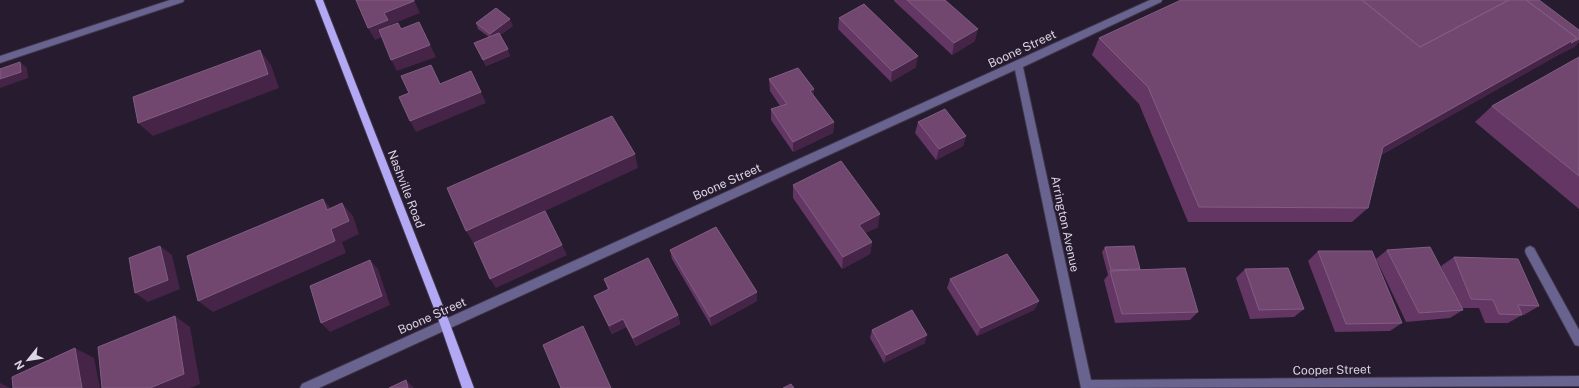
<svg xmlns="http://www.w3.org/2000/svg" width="1579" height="388" viewBox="0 0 1579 388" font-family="'Public Sans',sans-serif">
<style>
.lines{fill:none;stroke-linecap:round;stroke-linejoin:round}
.minor-casing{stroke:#3f3548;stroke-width:2}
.major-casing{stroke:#3f3548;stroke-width:2}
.minor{fill:#696390;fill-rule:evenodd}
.major{fill:#b3a8f4;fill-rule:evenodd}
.wall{fill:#643663}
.shaded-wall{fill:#462448}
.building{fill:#714770;stroke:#815d82}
.labels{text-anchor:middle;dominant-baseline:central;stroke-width:4;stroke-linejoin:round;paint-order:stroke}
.street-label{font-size:12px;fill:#dbd4e2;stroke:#261b2f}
</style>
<rect width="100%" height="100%" fill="#261b2f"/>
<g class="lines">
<g class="minor-casing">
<path id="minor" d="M 170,0 L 184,0 L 183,2 L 0,63 L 0,56 Z
M 1150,0 L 1162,0 L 1161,2 L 1023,67 L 1091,380 L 1579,376 L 1579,386 L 1081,388 L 1015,70 L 319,388 L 300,388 L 302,384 Z
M 1530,246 L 1534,248 L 1579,330 L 1579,346 L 1575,345 L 1526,254 L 1525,251 L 1526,248 Z"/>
</g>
<g class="major-casing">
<path id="major" d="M 315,0 L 323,0 L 450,324 L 474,388 L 462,388 L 440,324 Z"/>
</g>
<use href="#minor" class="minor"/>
<use href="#major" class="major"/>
</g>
<path class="wall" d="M 894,0 L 945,0 L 975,41 L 952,55 L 894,1 Z
M 839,18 L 916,67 L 891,82 L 838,29 Z
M 476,23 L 513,26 L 500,35 L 510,56 L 486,66 L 474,43 L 489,37 L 478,29 Z
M 1579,30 L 1579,42 L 1574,47 L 1558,55 L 1381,155 L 1368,208 L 1352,222 L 1188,222 L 1139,104 L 1092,55 L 1099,38 Z
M 1579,57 L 1579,209 L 1475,122 L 1492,106 Z
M 769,79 L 814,89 L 814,96 L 834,122 L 833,133 L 793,152 L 771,120 L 771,109 L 780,106 L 770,91 Z
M 918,122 L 966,136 L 963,146 L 936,160 L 915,133 Z
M 793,185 L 878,227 L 865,233 L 872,242 L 870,254 L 842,269 L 793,198 Z
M 1105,247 L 1140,269 L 1139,270 L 1198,312 L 1190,320 L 1115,323 L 1104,280 L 1108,275 L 1102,252 Z
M 670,250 L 757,301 L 711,326 L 672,259 Z
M 1387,250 L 1444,273 L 1441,266 L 1454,257 L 1539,306 L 1524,315 L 1522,315 L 1508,323 L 1485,323 L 1479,308 L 1462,308 L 1463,310 L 1450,318 L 1406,322 L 1376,259 Z
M 1318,251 L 1402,323 L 1390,331 L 1335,332 L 1308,261 Z
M 1245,269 L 1304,309 L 1294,317 L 1250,319 L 1236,278 Z
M 604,279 L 678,315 L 680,324 L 636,346 L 626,327 L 612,334 L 594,296 L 608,290 Z
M 950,279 L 1039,301 L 1034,310 L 977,336 L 947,288 Z
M 872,330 L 925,343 L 884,363 L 870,338 Z"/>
<path class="shaded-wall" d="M 414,0 L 420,13 L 390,25 L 394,32 L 375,40 L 368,28 L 384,13 Z
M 510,19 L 513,26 L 492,40 L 490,34 Z
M 419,22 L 436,57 L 397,71 L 391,60 Z
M 978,29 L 975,41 L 952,55 L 954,43 Z
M 1577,38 L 1579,39 L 1579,42 L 1574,47 L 1558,55 L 1368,162 L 1383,147 Z
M 508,49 L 510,56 L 486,66 L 483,60 Z
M 260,50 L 271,65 L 279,88 L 153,136 L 138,123 Z
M 918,56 L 916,67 L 891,82 L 892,71 Z
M 20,62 L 27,68 L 28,78 L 0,88 L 0,79 Z
M 814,89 L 814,100 L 810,91 Z
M 481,92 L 486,103 L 416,132 L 410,121 Z
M 834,122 L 833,133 L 793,152 L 793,142 Z
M 966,136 L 963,146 L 936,160 L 939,149 Z
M 635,154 L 638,168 L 474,244 L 466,231 Z
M 323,199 L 334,212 L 327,210 Z
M 342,203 L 353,216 L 359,234 L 342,242 L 346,253 L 213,312 L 198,301 L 331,229 Z
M 880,214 L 878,227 L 858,237 L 859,225 Z
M 872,242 L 870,254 L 842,269 L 843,257 Z
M 562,245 L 567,255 L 496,288 L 490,279 Z
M 160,246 L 172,255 L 180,289 L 148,302 L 135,293 Z
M 370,260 L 378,269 L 390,305 L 330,332 L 321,323 Z
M 757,292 L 757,301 L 711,326 L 710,317 Z
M 1039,301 L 1034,310 L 977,336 L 981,328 Z
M 678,315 L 680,324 L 636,346 L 633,338 Z
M 175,316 L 190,327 L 200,384 L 190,388 L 150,388 Z
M 623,319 L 626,327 L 612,334 L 609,326 Z
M 927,335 L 925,343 L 884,363 L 886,355 Z
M 75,348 L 94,358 L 100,388 L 82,388 Z
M 406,380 L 414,388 L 408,388 Z
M 0,383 L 10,388 L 0,388 Z"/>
<path class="building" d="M 356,0 L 414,0 L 414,1 L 384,13 L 388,20 L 368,28 Z
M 907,0 L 945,0 L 978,29 L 954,43 Z
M 1181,0 L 1362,0 L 1420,47 L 1509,0 L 1526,0 L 1577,38 L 1383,147 L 1368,208 L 1199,207 L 1148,87 L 1099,38 Z
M 1362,0 L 1509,0 L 1420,47 Z
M 1526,0 L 1539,0 L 1579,30 L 1579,39 L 1571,43 L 1577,38 Z
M 864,4 L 918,56 L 892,71 L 839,18 Z
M 496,8 L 510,19 L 490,34 L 476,23 Z
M 419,22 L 430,45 L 391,60 L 379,30 L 398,23 L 401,29 Z
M 499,33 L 508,49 L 483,60 L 474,43 Z
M 260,50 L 268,74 L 138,123 L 133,97 Z
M 1579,57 L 1579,176 L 1492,106 Z
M 20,62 L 21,72 L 0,79 L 0,69 Z
M 431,65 L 440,84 L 471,71 L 481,92 L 410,121 L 399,97 L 409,93 L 401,76 Z
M 798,68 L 814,89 L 810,91 L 834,122 L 793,142 L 771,109 L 787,104 L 769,79 Z
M 945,109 L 966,136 L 939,149 L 918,122 Z
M 612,116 L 635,154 L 466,231 L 447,188 Z
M 841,161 L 880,214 L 859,225 L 872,242 L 843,257 L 793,185 Z
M 323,199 L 327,210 L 342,203 L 349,221 L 331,229 L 335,241 L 198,301 L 187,256 Z
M 545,211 L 562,245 L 490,279 L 474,243 Z
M 716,227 L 757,292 L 710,317 L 670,250 Z
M 160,246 L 168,280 L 135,293 L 129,258 Z
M 1134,246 L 1140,269 L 1111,270 L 1105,247 Z
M 1430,247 L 1463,310 L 1419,313 L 1387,250 Z
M 1318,251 L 1372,251 L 1402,323 L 1346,324 Z
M 1007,254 L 1039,301 L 981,328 L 950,279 Z
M 1454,257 L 1518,259 L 1539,306 L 1518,305 L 1522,315 L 1499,314 L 1493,300 L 1471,299 Z
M 648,258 L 678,315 L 633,338 L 623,319 L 609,326 L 594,296 L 609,289 L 604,279 Z
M 370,260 L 382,296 L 321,323 L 310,286 Z
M 1185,268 L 1198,312 L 1122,314 L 1110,271 Z
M 1288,268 L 1304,309 L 1259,310 L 1245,269 Z
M 912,310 L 927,335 L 886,355 L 872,330 Z
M 175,316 L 184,374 L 150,388 L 102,388 L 98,347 Z
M 583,326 L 611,388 L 561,388 L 543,345 Z
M 75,348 L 82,388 L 13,388 L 12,377 Z
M 406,380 L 408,388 L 389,388 Z
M 791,384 L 794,388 L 783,388 Z"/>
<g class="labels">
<g class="street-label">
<text transform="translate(1022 49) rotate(-25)">Boone Street</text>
<text transform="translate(727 182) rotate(-24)">Boone Street</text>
<text transform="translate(406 189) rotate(69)">Nashville Road</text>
<text transform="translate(1065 224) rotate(78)">Arrington Avenue</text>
<text transform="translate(432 316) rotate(-24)">Boone Street</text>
<text transform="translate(1332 370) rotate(-1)">Cooper Street</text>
</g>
</g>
<g transform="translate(28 360) rotate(240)" stroke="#261b2f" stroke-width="3" paint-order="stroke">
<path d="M0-3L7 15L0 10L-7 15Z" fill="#dbd4e2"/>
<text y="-6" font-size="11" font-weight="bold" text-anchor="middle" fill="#dbd4e2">N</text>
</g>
</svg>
